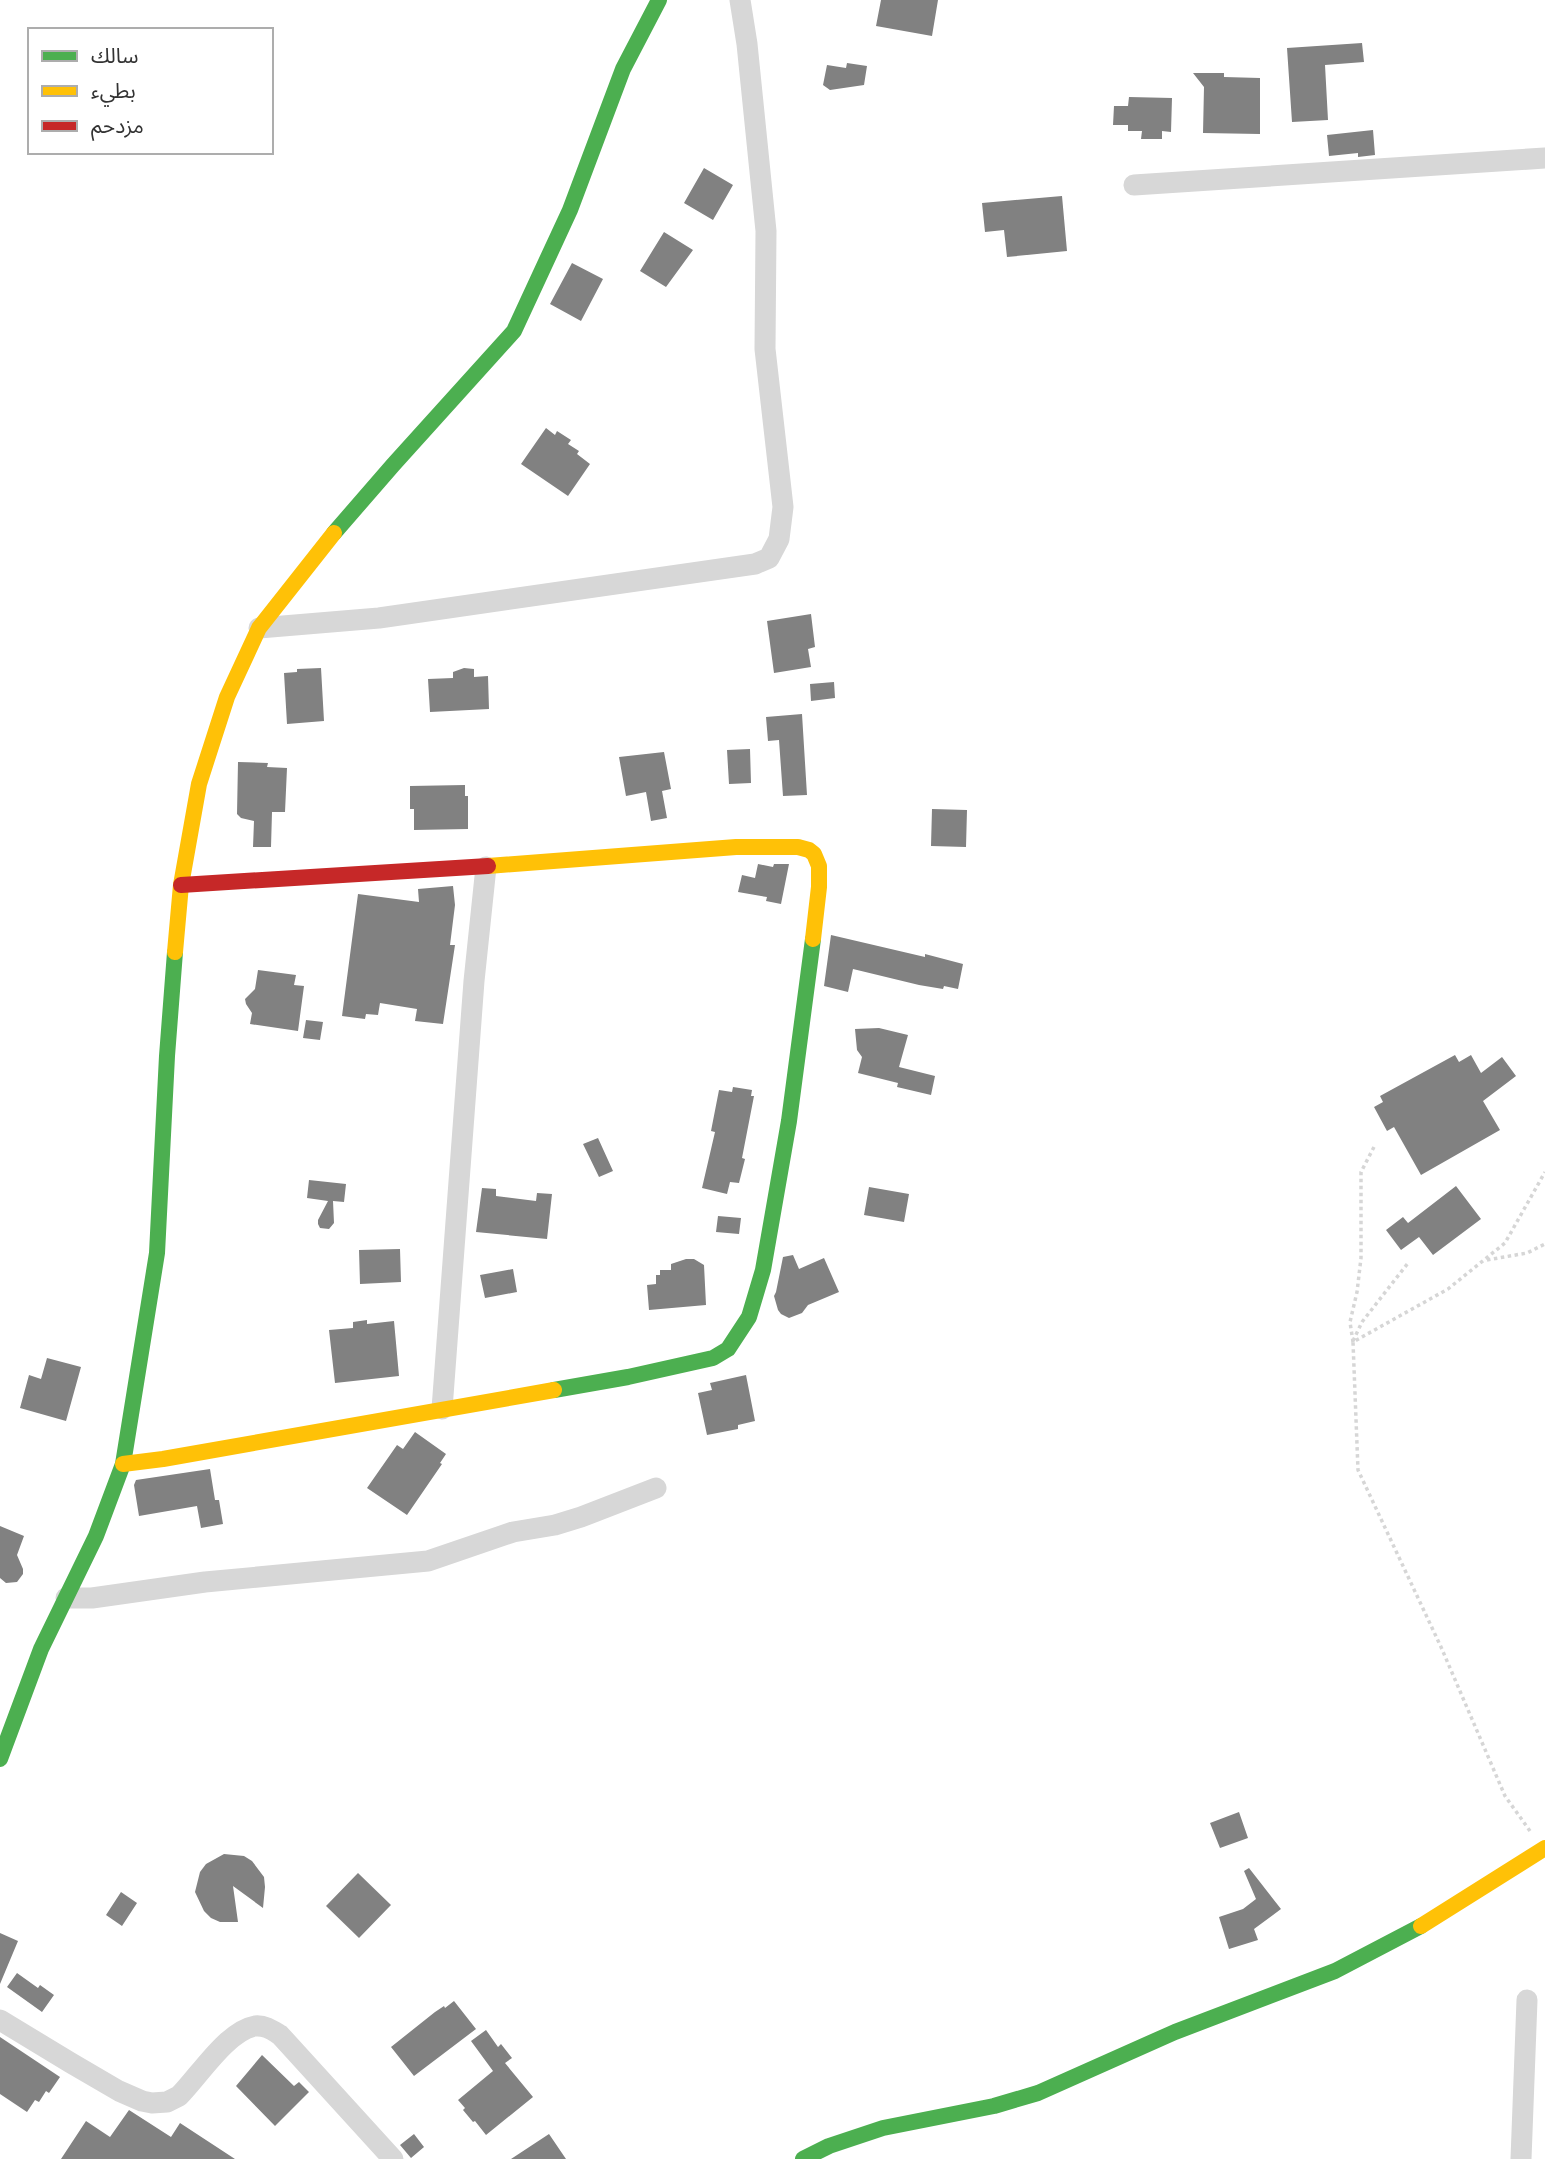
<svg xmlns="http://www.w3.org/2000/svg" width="1545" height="2159" viewBox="0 0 1545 2159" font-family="'Archivo Narrow','Noto Sans Arabic',sans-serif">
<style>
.building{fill:#818181}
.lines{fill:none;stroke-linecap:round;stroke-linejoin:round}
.path{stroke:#d6d6d6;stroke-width:3.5;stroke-dasharray:3.5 3.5;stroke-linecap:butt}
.street{stroke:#d7d7d7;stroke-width:21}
.fast{stroke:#4caf50;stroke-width:16}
.slow{stroke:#ffc107;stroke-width:16}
.jam{stroke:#c62828;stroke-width:16}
</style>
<rect width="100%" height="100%" fill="#fff"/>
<path class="building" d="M 881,0 L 938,0 L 932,36 L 876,26 Z
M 1362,43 L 1364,62 L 1325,65 L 1328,120 L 1292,122 L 1287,48 Z
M 847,63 L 867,66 L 864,85 L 830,90 L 823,85 L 827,65 L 846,68 Z
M 1193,73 L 1224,73 L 1224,77 L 1260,78 L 1260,134 L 1203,133 L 1204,87 Z
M 1129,97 L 1172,98 L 1171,132 L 1162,131 L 1162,139 L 1141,139 L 1142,131 L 1128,131 L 1128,125 L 1113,125 L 1114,106 L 1128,106 Z
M 1373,130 L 1375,155 L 1358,157 L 1358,153 L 1329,156 L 1327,135 Z
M 704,168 L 733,185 L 713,220 L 684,203 Z
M 1062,196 L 1067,251 L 1007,257 L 1004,230 L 985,232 L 982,203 Z
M 664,232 L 693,250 L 666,287 L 640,271 Z
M 572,263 L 603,279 L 581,321 L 550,304 Z
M 546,428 L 555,435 L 557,431 L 571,440 L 568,444 L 579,451 L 577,454 L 590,464 L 568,496 L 521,464 Z
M 811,614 L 815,647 L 808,649 L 811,667 L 774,673 L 767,621 Z
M 321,668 L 324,721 L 287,724 L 284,673 L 297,672 L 297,669 Z
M 464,668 L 474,669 L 474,677 L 488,676 L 489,709 L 430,712 L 428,679 L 453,678 L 453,672 Z
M 834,682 L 835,698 L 811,701 L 810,684 Z
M 802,714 L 807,795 L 783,796 L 779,740 L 768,741 L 766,717 Z
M 750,749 L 751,783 L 729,784 L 727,750 Z
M 664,752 L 671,789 L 662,791 L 667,818 L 651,821 L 646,792 L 626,796 L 619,757 Z
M 238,762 L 268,763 L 267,767 L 287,768 L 285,812 L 272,812 L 271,847 L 253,847 L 254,821 L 241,818 L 237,814 Z
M 465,785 L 465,796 L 468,796 L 468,829 L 414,830 L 414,809 L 410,809 L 410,786 Z
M 932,809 L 967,810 L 966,847 L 931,846 Z
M 758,864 L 773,867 L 774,864 L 789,864 L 781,904 L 766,901 L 767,897 L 738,892 L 742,875 L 755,878 Z
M 453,886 L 455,905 L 450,945 L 455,945 L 443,1024 L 415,1021 L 417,1009 L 380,1003 L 378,1015 L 366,1014 L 365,1019 L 342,1016 L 358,894 L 419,902 L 418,889 Z
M 831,935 L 925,957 L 925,954 L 963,964 L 958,989 L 944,986 L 943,989 L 919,985 L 853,969 L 848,992 L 824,986 Z
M 258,970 L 296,975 L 294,985 L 304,986 L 298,1031 L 250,1024 L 252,1013 L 246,1004 L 245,999 L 255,989 Z
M 306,1020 L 323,1022 L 320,1040 L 303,1038 Z
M 879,1028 L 908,1035 L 899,1067 L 935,1076 L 931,1095 L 897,1087 L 898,1083 L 858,1073 L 862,1057 L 857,1050 L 855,1029 Z
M 1455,1055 L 1459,1062 L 1471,1055 L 1481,1073 L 1502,1057 L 1516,1076 L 1483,1101 L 1500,1130 L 1421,1175 L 1394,1127 L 1387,1131 L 1374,1107 L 1383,1102 L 1380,1096 Z
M 733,1087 L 752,1090 L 751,1096 L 754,1096 L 742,1158 L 745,1159 L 739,1183 L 730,1182 L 727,1194 L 702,1188 L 715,1132 L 711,1131 L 719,1090 L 732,1092 Z
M 598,1138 L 613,1171 L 599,1177 L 583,1144 Z
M 309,1180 L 346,1184 L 344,1202 L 333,1201 L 334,1223 L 329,1229 L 320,1228 L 318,1224 L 318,1220 L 328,1201 L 307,1198 Z
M 1456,1186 L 1481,1219 L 1433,1255 L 1419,1237 L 1401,1250 L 1386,1230 L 1403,1217 L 1408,1223 Z
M 869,1187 L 909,1194 L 904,1222 L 864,1215 Z
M 482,1188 L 496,1189 L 496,1196 L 536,1201 L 537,1193 L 552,1194 L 547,1239 L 476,1232 Z
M 718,1216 L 741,1218 L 739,1234 L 716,1232 Z
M 400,1249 L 401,1282 L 360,1284 L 359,1250 Z
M 793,1255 L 799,1269 L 824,1258 L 839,1292 L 808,1305 L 802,1313 L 789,1318 L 781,1314 L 778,1310 L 774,1296 L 776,1292 L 783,1257 Z
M 686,1259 L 694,1259 L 704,1265 L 706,1305 L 649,1310 L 647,1285 L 656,1284 L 656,1275 L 660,1275 L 660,1270 L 671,1270 L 671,1264 Z
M 513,1269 L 517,1292 L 485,1298 L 480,1275 Z
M 367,1320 L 367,1324 L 394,1321 L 399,1376 L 335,1383 L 329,1330 L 353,1328 L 353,1322 Z
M 47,1358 L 81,1367 L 66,1421 L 20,1408 L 29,1375 L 41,1379 Z
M 746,1375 L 755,1421 L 738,1425 L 738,1429 L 707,1435 L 698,1393 L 712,1390 L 710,1383 Z
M 415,1432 L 446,1454 L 440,1463 L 442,1464 L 407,1515 L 367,1488 L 397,1445 L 403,1449 Z
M 210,1469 L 215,1500 L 219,1500 L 223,1524 L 201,1528 L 197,1506 L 139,1516 L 134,1485 L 136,1480 Z
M 0,1526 L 24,1536 L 17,1555 L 23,1569 L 23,1574 L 17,1582 L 6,1583 L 0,1578 Z
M 1239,1812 L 1248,1838 L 1220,1848 L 1210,1823 Z
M 224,1854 L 244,1856 L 252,1861 L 264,1877 L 265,1887 L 263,1908 L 233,1886 L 238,1922 L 220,1922 L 211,1918 L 204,1911 L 195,1892 L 200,1872 L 206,1864 Z
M 1249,1868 L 1281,1909 L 1254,1929 L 1258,1940 L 1229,1949 L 1219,1917 L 1243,1909 L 1256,1899 L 1244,1871 Z
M 358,1873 L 391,1905 L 359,1938 L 326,1906 Z
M 121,1892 L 137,1903 L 122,1926 L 106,1915 Z
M 0,1933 L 18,1941 L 0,1984 Z
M 17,1973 L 38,1988 L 40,1985 L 54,1995 L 42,2012 L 7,1987 Z
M 454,2001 L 476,2029 L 414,2076 L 391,2047 L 435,2012 L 444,2006 L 445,2008 Z
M 486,2030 L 498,2047 L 501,2044 L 512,2058 L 505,2063 L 533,2097 L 486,2135 L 475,2121 L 473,2122 L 463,2110 L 465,2108 L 458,2100 L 493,2071 L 471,2041 Z
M 0,2037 L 60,2077 L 49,2093 L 46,2091 L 39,2102 L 35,2100 L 27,2112 L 0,2094 Z
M 262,2055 L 294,2086 L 299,2082 L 309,2092 L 275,2126 L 236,2086 Z
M 129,2110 L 171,2137 L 180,2123 L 235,2159 L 61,2159 L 86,2121 L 110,2137 Z
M 414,2134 L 424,2147 L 411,2158 L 400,2145 Z
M 549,2134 L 566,2159 L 511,2159 Z"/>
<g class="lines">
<path class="path" d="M 1487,1260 L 1527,1253 L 1545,1244
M 1353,1341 L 1362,1322 L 1408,1263
M 1353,1342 L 1350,1322 L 1357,1292 L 1361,1258 L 1361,1172 L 1374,1147
M 1530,1831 L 1505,1796 L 1441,1647 L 1358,1470 L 1353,1342 L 1448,1289 L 1505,1243 L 1545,1172"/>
<path class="street" d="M 1134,185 L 1545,158
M 259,628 L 379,618 L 755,564 L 769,558 L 779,539 L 783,507 L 765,349 L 766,231 L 747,44 L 740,0
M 442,1409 L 474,981 L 486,867
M 66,1598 L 92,1598 L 205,1582 L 428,1561 L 513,1532 L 555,1525 L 581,1517 L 656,1488
M 0,2020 L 71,2063 L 119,2091 L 142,2101 L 152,2103 L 167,2102 L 179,2096 C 199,2076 227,2031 255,2026 C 265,2025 272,2030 280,2035 L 393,2159
M 1521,2159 L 1527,2000"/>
<path class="fast" d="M 334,533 L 393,465 L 514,331 L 570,210 L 623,69 L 659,0
M 554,1390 L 628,1377 L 713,1358 L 728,1349 L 749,1317 L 763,1270 L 789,1121 L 813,939
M 0,1759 L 41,1649 L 96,1536 L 123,1464 L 157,1253 L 167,1056 L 175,952
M 803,2159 L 829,2146 L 883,2128 L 994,2106 L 1038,2093 L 1175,2032 L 1335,1971 L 1421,1926"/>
<path class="slow" d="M 488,866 L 736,847 L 798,847 L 809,850 L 814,854 L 819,866 L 819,887 L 813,939
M 175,952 L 181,885 L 199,784 L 227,697 L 259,628 L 334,533
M 123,1464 L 163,1459 L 554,1390
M 1421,1926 L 1545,1848"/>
<path class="jam" d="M 181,885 L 488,866"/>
</g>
<rect x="28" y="28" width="245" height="126" fill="#ffffff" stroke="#adadad" stroke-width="2"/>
<rect x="42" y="51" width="35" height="10" fill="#4caf50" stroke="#adadad" stroke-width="2"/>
<text x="91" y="63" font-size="21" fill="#333333">سالك</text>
<rect x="42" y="86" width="35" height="10" fill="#ffc107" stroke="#adadad" stroke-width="2"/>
<text x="91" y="98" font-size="21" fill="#333333">بطيء</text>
<rect x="42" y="121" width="35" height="10" fill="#c62828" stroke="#adadad" stroke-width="2"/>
<text x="91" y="133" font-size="21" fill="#333333">مزدحم</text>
</svg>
